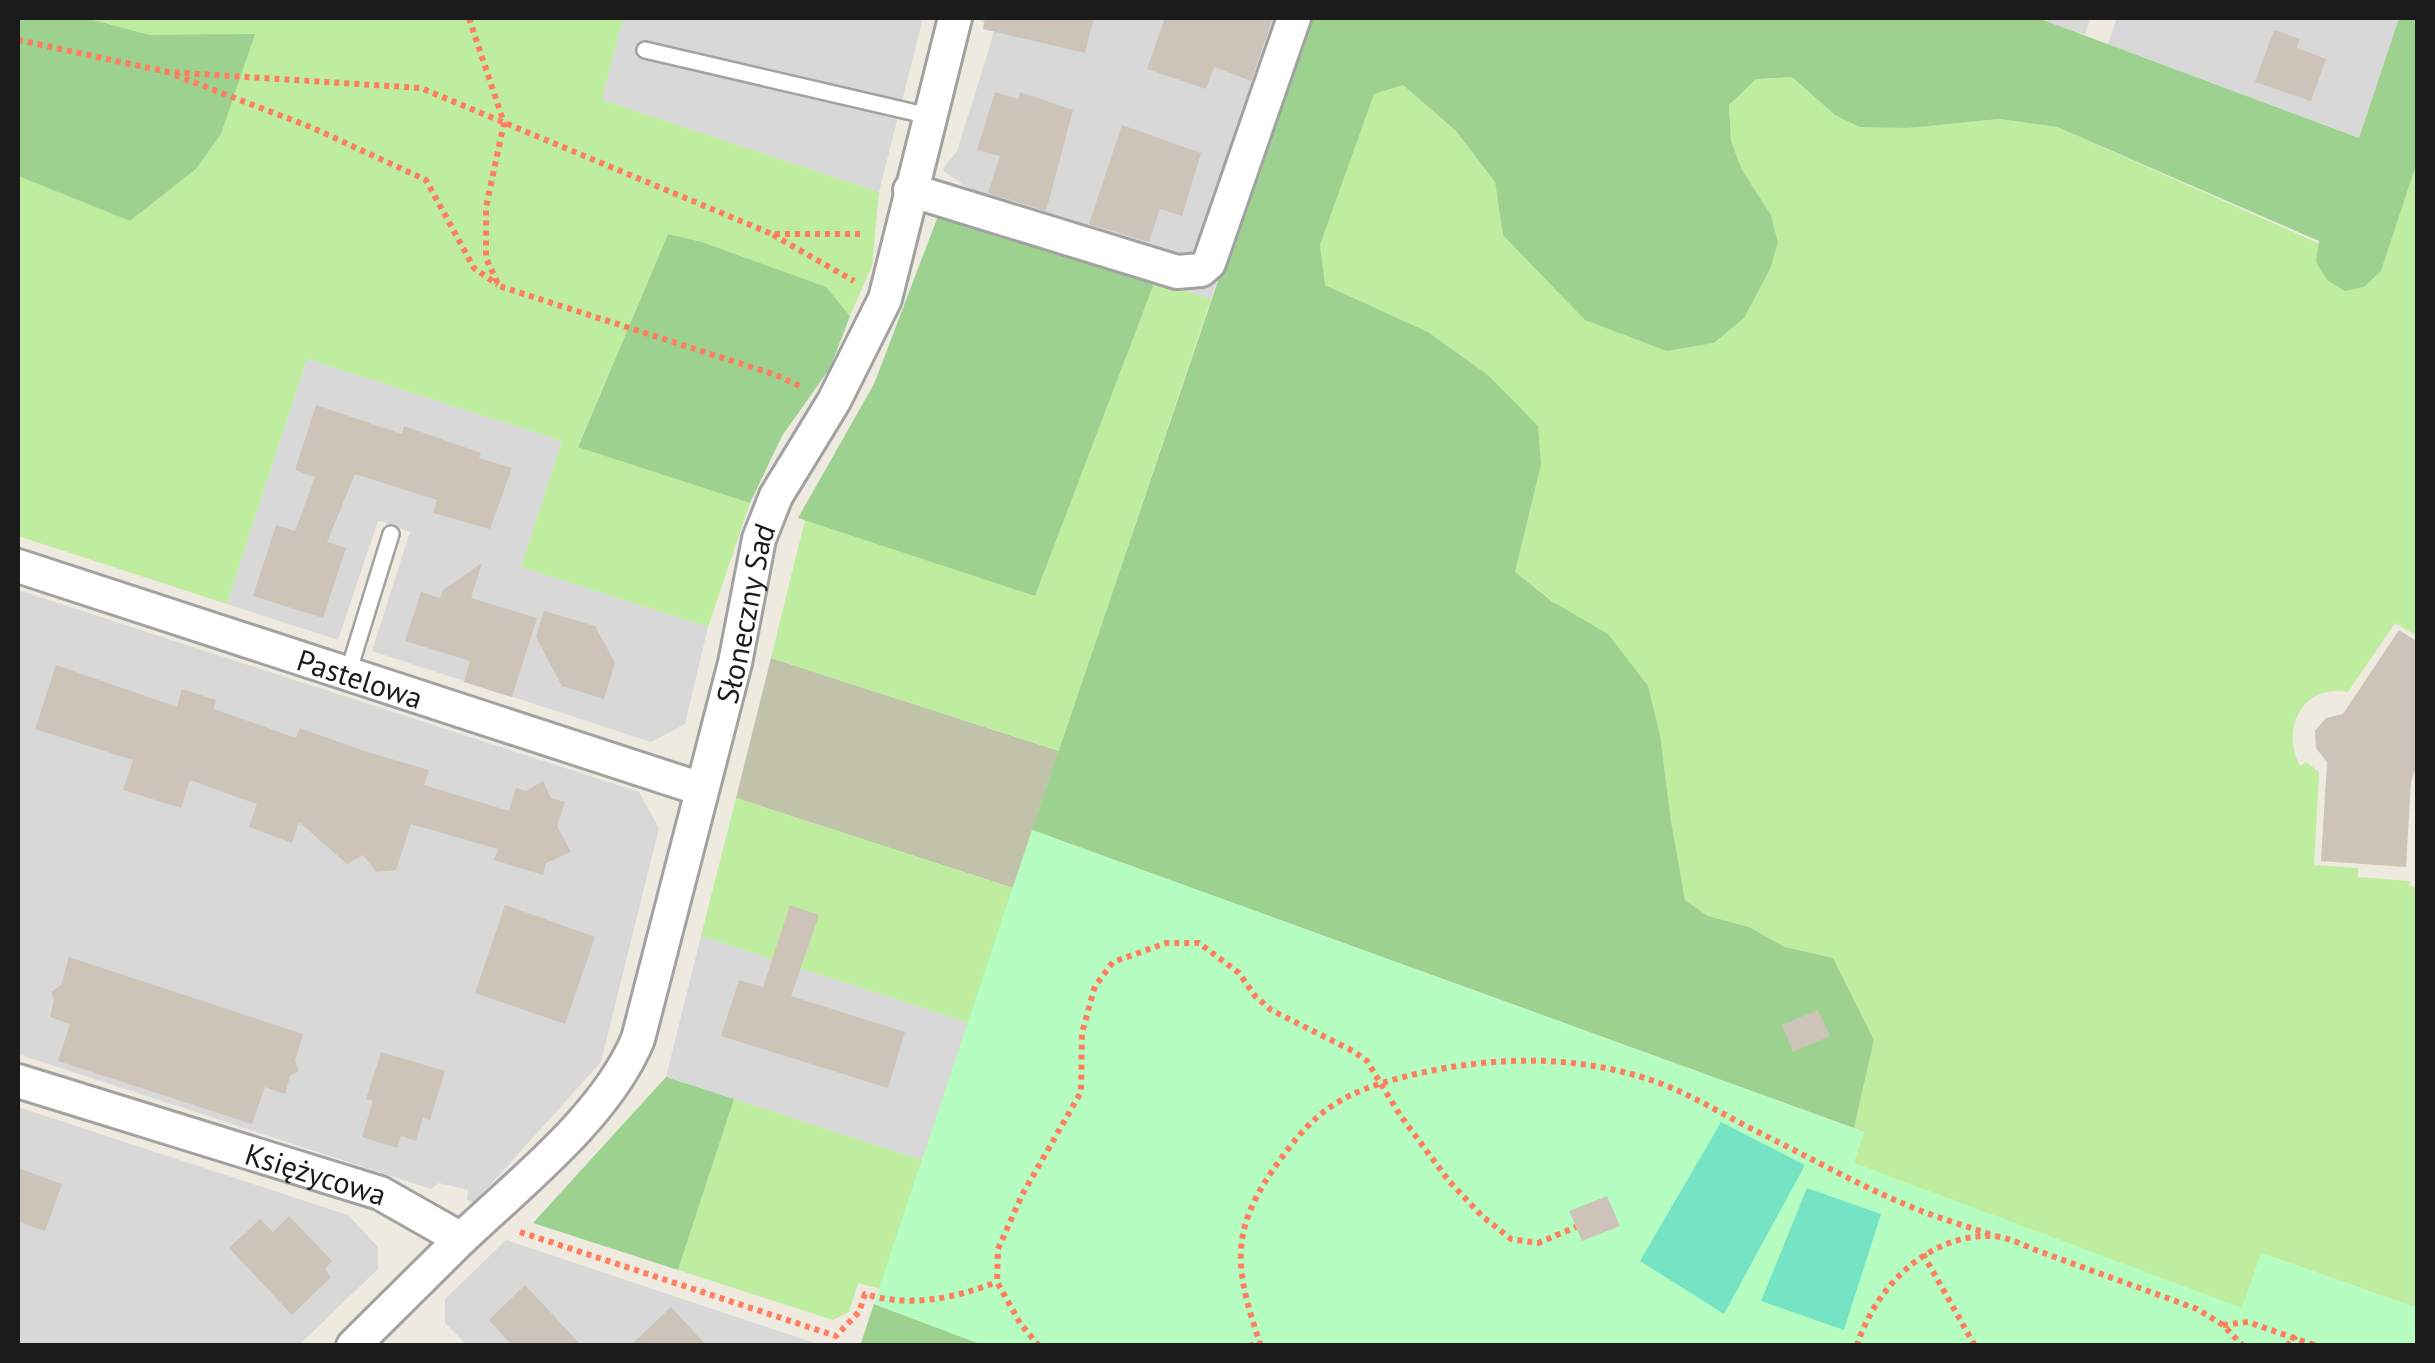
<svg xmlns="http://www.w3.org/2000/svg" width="2435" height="1363" viewBox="0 0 2435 1363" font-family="'PT Sans',sans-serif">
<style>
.residential{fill:#d9d8d8}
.construction{fill:#c0c2aa}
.grass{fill:#beed9f}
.forest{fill:#9dd190}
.park{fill:#b6fdc2}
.pitch{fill:#75e4c4}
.building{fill:#cdc3b8}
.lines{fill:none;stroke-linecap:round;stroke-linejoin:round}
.lane-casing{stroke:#a2a2a2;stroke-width:20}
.street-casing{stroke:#a2a2a2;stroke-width:38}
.path{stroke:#ff7e5f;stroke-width:6;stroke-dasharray:5 5;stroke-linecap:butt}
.lane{stroke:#fff;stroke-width:15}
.street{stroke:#fff;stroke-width:32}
.labels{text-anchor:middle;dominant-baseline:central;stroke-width:8;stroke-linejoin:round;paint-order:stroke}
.street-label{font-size:30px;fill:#1b1b1b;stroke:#fff}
</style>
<rect width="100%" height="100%" fill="#eeeadf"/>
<path class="residential" d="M 623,18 L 923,18 L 879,192 L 601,100 Z
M 982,18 L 1307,18 L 1211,299 L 959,217 L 968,188 L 942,170 L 957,151 L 990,46 L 995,25 L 981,22 Z
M 2038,18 L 2090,18 L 2085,35 Z
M 2117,18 L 2399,18 L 2359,138 L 2108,44 Z
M 307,359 L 562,441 L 522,567 L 708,627 L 685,724 L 651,742 L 372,651 L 410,532 L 384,522 L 378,521 L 338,640 L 227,604 Z
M 18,590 L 639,792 L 659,828 L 601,1062 L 474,1203 L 467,1200 L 468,1190 L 439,1183 L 431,1189 L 18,1054 Z
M 701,936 L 969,1023 L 922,1160 L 666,1077 Z
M 18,1107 L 348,1215 L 378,1247 L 378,1269 L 299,1345 L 18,1346 Z
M 506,1240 L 820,1345 L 467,1345 L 445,1323 L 445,1299 Z"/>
<path class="construction" d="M 771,658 L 1059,751 L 1013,888 L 736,798 Z"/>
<path class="grass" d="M 86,18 L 623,18 L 602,100 L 879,192 L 872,266 L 850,316 L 825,287 L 702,242 L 668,234 L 578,446 L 750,503 L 708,627 L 521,567 L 562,441 L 307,359 L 227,604 L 18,536 L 18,176 L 130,221 L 196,169 L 221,134 L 254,35 L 150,35 Z
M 1792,77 L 1835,115 L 1908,128 L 1999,119 L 2057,127 L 2381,271 L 2417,162 L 2417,636 L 2395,623 L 2348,692 C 2303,683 2280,729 2300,766 L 2306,762 L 2319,772 L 2314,865 L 2358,868 L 2358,877 L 2410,881 L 2409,886 L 2417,887 L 2417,1308 L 2262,1253 L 2242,1309 L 1853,1163 L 1864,1132 L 1854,1128 L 1874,1040 L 1833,958 L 1785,947 L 1749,927 L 1708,916 L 1685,900 L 1671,821 L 1660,735 L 1553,601 L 1515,572 L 1541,465 L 1488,375 L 1428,332 L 1325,285 L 1320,245 L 1374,93 L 1403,85 L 1456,131 L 1495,182 L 1503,235 L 1667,351 L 1714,343 L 1744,318 L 1778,242 L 1771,215 L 1742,170 L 1731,141 L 1729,105 L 1755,79 Z
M 1155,281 L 1211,299 L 1059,751 L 771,658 L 805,520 L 1035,596 Z
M 736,798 L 1013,888 L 969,1023 L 701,936 Z
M 734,1099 L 922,1160 L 880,1289 L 858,1283 L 849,1312 L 833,1320 L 678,1270 Z"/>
<path class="forest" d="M 18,18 L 86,18 L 150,35 L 255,34 L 221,134 L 196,169 L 130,221 L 18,176 Z
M 1307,18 L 2038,18 L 2359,138 L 2399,18 L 2417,18 L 2417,162 L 2381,271 L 2364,287 L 2345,291 L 2327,280 L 2316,262 L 2319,241 L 2057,127 L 1999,119 L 1908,128 L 1860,127 L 1835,115 L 1792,77 L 1756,79 L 1729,105 L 1731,141 L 1742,170 L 1771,215 L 1778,242 L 1770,269 L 1744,318 L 1714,343 L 1667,351 L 1585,320 L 1503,235 L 1495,182 L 1456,131 L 1403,85 L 1374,94 L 1320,245 L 1325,285 L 1428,332 L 1488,375 L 1538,426 L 1541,465 L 1515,572 L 1553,602 L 1608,634 L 1648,686 L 1660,735 L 1671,821 L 1685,900 L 1708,916 L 1749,927 L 1785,947 L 1833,958 L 1874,1040 L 1854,1128 L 1032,830 Z
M 940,211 L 1155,281 L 1035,596 L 798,518 L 874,384 Z
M 668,234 L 702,242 L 826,287 L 850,316 L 830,368 L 782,436 L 750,503 L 578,447 Z
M 666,1077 L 734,1099 L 678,1270 L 533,1223 Z
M 874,1304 L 985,1345 L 860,1346 Z"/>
<path class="park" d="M 1032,830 L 1864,1132 L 1854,1163 L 2242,1308 L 2261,1253 L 2417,1308 L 2418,1345 L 985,1346 L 874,1304 Z"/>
<path class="pitch" d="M 1721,1122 L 1805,1165 L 1724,1314 L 1640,1261 Z
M 1807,1188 L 1881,1214 L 1844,1330 L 1761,1301 Z"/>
<path class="building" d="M 985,18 L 1094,18 L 1085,53 L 983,29 Z
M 1165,18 L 1273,18 L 1251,81 L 1214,67 L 1206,89 L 1147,69 Z
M 2274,30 L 2300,39 L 2297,48 L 2326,59 L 2311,101 L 2255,82 Z
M 995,92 L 1018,99 L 1020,92 L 1073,110 L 1046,211 L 988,193 L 1000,156 L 977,150 Z
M 1122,125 L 1201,153 L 1182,216 L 1160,209 L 1149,242 L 1089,224 Z
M 316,405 L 402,434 L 404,426 L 481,453 L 479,458 L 512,468 L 490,529 L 433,513 L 437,500 L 355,474 L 327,542 L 346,548 L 323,618 L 253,596 L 276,525 L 295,531 L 315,477 L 295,470 Z
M 482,563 L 471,598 L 537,618 L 512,697 L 464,682 L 470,661 L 405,641 L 421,592 L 440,598 L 443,590 Z
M 544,611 L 595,626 L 615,663 L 604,699 L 562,686 L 536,637 Z
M 2399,630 L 2418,642 L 2418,761 L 2411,782 L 2406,867 L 2321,861 L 2327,762 L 2316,748 L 2315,731 L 2326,718 L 2343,714 Z
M 56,665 L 177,707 L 182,689 L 216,700 L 214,709 L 296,738 L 300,728 L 364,751 L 429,770 L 424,785 L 509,811 L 516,788 L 526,791 L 543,781 L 551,798 L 565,802 L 557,826 L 571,852 L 546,863 L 543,875 L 494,860 L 498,849 L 411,824 L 396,870 L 376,872 L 363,855 L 347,864 L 299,822 L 292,843 L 249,827 L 257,804 L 190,780 L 181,808 L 123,790 L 133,760 L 35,729 Z
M 505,905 L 595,937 L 565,1024 L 475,993 Z
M 790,905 L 819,915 L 791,996 L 905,1032 L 888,1088 L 721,1036 L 739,980 L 763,987 Z
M 69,957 L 303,1034 L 295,1061 L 299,1071 L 290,1076 L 285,1094 L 265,1087 L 252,1124 L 58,1061 L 70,1024 L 50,1017 L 54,1000 L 51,992 L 61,985 Z
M 1818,1010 L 1830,1036 L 1793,1052 L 1782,1025 Z
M 381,1052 L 445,1071 L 430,1120 L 423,1117 L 416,1141 L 401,1136 L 397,1148 L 362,1137 L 373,1101 L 366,1099 Z
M 18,1168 L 62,1184 L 45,1231 L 18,1222 Z
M 1607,1196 L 1620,1226 L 1582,1241 L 1569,1211 Z
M 289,1216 L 332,1261 L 325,1269 L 331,1277 L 292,1315 L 229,1248 L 260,1219 L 273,1232 Z
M 525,1285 L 582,1346 L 513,1346 L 489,1320 Z
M 671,1307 L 707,1346 L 630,1346 Z"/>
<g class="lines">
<g class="lane-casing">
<path id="lane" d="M 645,50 L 929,116
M 348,673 L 391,534"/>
</g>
<g class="street-casing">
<g id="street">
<path d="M 910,190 L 1177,272 L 1201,270 L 1209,263 L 1294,18"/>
<path id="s1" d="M 18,566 L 701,789"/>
<path id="s2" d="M 18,1081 L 380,1193 L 461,1239 L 353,1346"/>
<path id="s3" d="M 461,1239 C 521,1182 606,1116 638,1039 L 735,663 L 759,539 L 776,496 L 834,401 L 885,299 L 955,18"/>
</g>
</g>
<path class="path" d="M 469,18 L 504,123 L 486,207 L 486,258 L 499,286 L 776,375 L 802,387
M 18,40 L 168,72 L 421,88 L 772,234 L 865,234
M 175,75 L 313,128 L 426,180 L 474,268 L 498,285
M 773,235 L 854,281
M 2416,765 L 2418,765
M 520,1232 L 836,1336 L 859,1312 L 865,1294 C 911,1308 954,1298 997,1282
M 1923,1254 L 1975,1346
M 2223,1325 L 2248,1322 L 2317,1346
M 1039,1346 L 1020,1323 L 997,1282 L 998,1249 L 1022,1195 L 1081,1092 L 1082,1033 L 1095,986 L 1113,962 L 1166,943 L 1199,943 L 1239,973 L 1255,996 L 1271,1010 L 1353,1051 L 1367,1061 L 1400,1115 L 1449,1181 L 1482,1216 L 1511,1239 L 1538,1243 L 1576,1227
M 1249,1346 L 1260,1343
M 1261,1346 C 1229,1255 1232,1221 1292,1144 C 1328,1098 1365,1086 1420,1073 C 1497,1056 1576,1055 1651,1080 C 1688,1092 1725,1116 1760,1133 C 1809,1157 1858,1185 1909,1206 C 1937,1218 1967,1226 1995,1236
M 1857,1346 C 1875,1287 1928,1234 1992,1236 C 2008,1236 2028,1248 2044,1253 C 2095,1272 2146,1290 2197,1309 L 2223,1325 L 2243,1346
M 2287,1346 L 2296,1336"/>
<use href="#lane" class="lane"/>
<use href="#street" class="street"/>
</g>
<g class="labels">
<g class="street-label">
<text stroke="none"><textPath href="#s3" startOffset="708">Słoneczny Sad</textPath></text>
<text stroke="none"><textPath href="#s1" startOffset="360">Pastelowa</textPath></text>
<text stroke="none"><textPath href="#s2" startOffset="312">Księżycowa</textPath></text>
</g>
</g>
<rect width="2435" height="1363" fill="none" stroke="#1b1b1b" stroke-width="40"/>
</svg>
